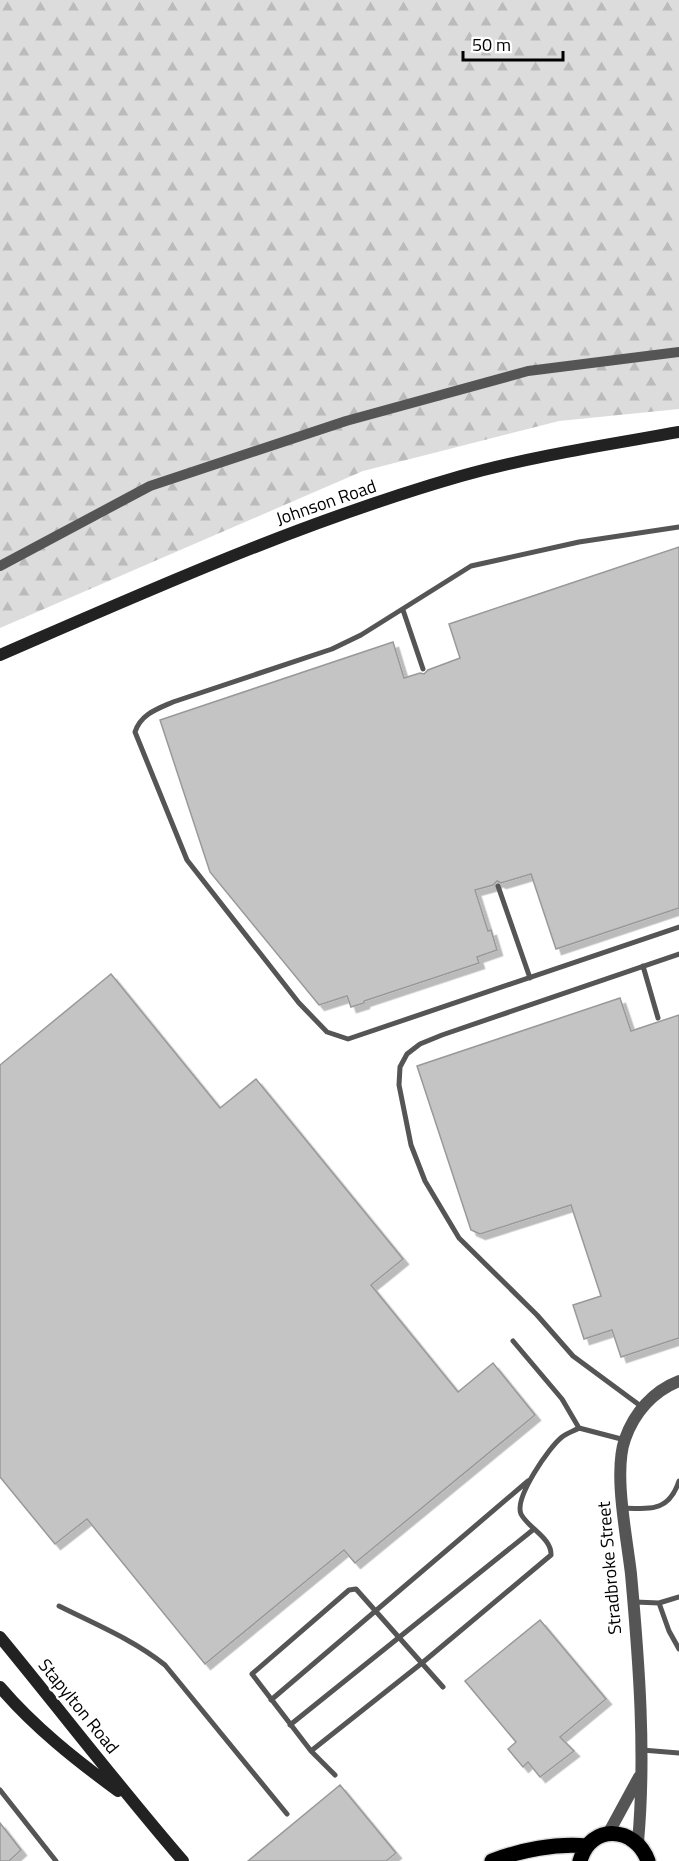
<svg xmlns="http://www.w3.org/2000/svg" width="679" height="1861" viewBox="0 0 679 1861" font-family="'Titillium Web',sans-serif">
<style>
.forest{fill:url(#forest-firs)}
.building{fill:#c4c4c4;stroke:#999;stroke-width:1.5;filter:url(#shadow)}
.lines{fill:none;stroke-linecap:round;stroke-linejoin:round}
.primary-casing{stroke:#dbdbdb;stroke-width:18}
.service{stroke:#555;stroke-width:5}
.minor{stroke:#555;stroke-width:10}
.tertiary{stroke:#555;stroke-width:12}
.secondary{stroke:#222;stroke-width:12}
.primary{stroke:#000;stroke-width:15}
.labels{text-anchor:middle;dominant-baseline:central;stroke-width:4.5;stroke-linejoin:round;paint-order:stroke}
.street-label{font-size:18px;fill:#000;stroke:#fff}
</style>
<defs>
<pattern id="forest-firs" width="22" height="20" patternUnits="userSpaceOnUse" patternTransform="scale(1.5)"><rect width="22" height="20" fill="#dcdcdc"/><path d="M5 1l3.5 6h-7zM16 11l3.5 6h-7z" fill="#bbb"/></pattern>
<filter id="shadow"><feDropShadow dx="5.5" dy="5.5" stdDeviation="0" flood-color="#0004"/></filter>
</defs>
<rect width="100%" height="100%" fill="#fff"/>
<path class="forest" d="M 0,0 L 679,0 L 679,409 L 559,421 L 363,471 L 0,628 Z"/>
<path class="building" d="M 679,547 L 679,908 L 556,949 L 531,874 L 501,883 L 497,881 L 493,885 L 475,890 L 488,931 L 491,930 L 497,950 L 477,957 L 479,963 L 364,1001 L 364,1003 L 351,1007 L 347,996 L 319,1005 L 210,872 L 160,720 L 393,642 L 404,678 L 420,673 L 424,674 L 428,670 L 460,658 L 449,624 Z
M 111,974 L 220,1108 L 256,1079 L 403,1259 L 371,1285 L 458,1392 L 493,1363 L 535,1415 L 355,1563 L 344,1550 L 205,1664 L 87,1519 L 55,1544 L 0,1477 L 0,1065 Z
M 620,998 L 631,1031 L 679,1015 L 679,1338 L 621,1357 L 612,1330 L 584,1339 L 573,1305 L 601,1296 L 571,1205 L 480,1234 L 471,1230 L 417,1066 Z
M 540,1620 L 606,1699 L 560,1737 L 574,1751 L 540,1777 L 528,1762 L 523,1767 L 508,1749 L 516,1742 L 465,1681 Z
M 340,1785 L 396,1853 L 386,1861 L 248,1861 Z
M 0,1823 L 21,1850 L 9,1861 L 0,1861 Z"/>
<g class="lines">
<g class="primary-casing">
<path id="primary" d="M 492,1861 C 521,1850 556,1843 587,1846
M 580,1861 C 590,1823 636,1826 648,1861"/>
</g>
<path class="service" d="M 679,527 L 579,542 L 471,566 L 361,635 L 332,649 L 173,702 C 157,709 141,714 135,732 L 187,860 L 299,1003 L 327,1032 L 348,1039 L 679,927
M 403,610 L 423,669
M 498,886 L 530,978
M 643,966 L 658,1018
M 513,1341 L 562,1399 L 579,1428 L 625,1440
M 642,1407 L 573,1356 L 537,1315 L 459,1238 L 425,1181 L 411,1145 L 399,1085 L 400,1067 L 407,1054 L 420,1044 L 442,1035 L 679,954
M 624,1508 C 652,1509 669,1511 679,1481
M 635,1602 L 659,1603 L 679,1597
M 659,1603 L 669,1631 L 679,1649
M 59,1606 C 95,1624 134,1640 165,1665 L 287,1814
M 271,1700 L 528,1481
M 290,1725 L 534,1529
M 642,1750 L 679,1753
M 311,1751 L 252,1674 L 349,1590 L 356,1589 L 443,1687
M 335,1775 L 311,1751 L 422,1663 L 551,1555 C 552,1538 528,1528 521,1514 C 514,1498 549,1447 562,1437 C 567,1433 574,1431 579,1428
M 0,1790 L 56,1861"/>
<path class="minor" d="M 0,566 L 150,486 L 346,421 L 528,371 L 679,352"/>
<path class="tertiary" d="M 608,1834 L 639,1777
M 638,1842 C 646,1754 639,1663 631,1574 C 627,1538 613,1472 625,1439 C 634,1413 653,1391 679,1381"/>
<path class="secondary" d="M 0,655 C 152,589 301,522 461,476 C 532,456 606,445 679,432
M 0,1637 C 61,1711 120,1788 183,1861
M 0,1687 C 34,1727 76,1760 118,1791"/>
<use href="#primary" class="primary"/>
</g>
<g class="labels">
<g class="street-label">
<text transform="translate(326 502) rotate(-19)">Johnson Road</text>
<text transform="translate(609 1568) rotate(-95)">Stradbroke Street</text>
<text transform="translate(79 1706) rotate(51)">Stapylton Road</text>
</g>
</g>
<path d="M463 51v9h100v-9" fill="none" stroke="#000000" stroke-width="3"/>
<text x="472" y="51" font-size="18" fill="#000000" stroke="#ffffff" stroke-width="4.5" paint-order="stroke">50 m</text>
</svg>
